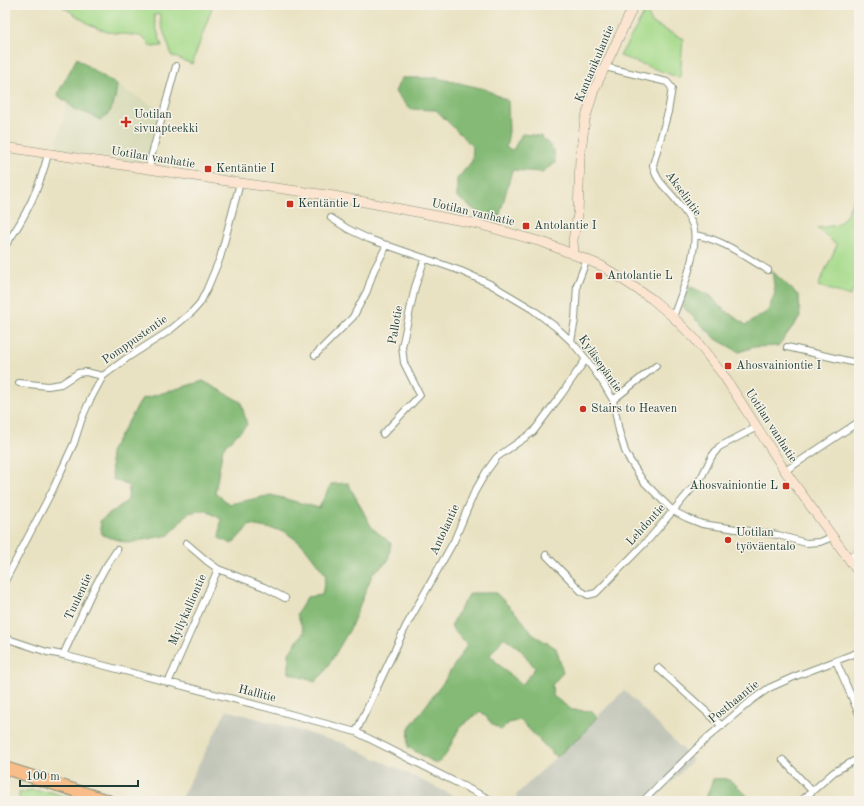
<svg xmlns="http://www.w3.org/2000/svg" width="864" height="806" viewBox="0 0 864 806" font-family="'Old Standard TT',serif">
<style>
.built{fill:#d8dbb9}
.industrial{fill:#c2c6b9}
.green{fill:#a5da8a;stroke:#628c5f}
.forest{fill:#84ba76;stroke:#527c55;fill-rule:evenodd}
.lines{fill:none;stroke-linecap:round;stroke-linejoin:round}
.street-casing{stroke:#84907b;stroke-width:8}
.secondary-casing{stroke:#84907b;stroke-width:10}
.highway-casing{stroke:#84907b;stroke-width:14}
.street{stroke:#fff;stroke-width:6}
.secondary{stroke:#fce5d0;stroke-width:9}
.highway{stroke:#f8bd89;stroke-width:12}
.poi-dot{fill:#c8321e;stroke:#f7f3e8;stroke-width:1.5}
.labels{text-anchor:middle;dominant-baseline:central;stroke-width:3;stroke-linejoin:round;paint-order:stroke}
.street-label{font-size:12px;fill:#1f3d34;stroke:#f7f3e8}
.poi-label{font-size:12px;fill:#1f3d34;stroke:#f7f3e8;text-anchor:start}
</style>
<rect width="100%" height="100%" fill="#f7f3e8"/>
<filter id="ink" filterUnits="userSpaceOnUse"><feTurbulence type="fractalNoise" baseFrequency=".025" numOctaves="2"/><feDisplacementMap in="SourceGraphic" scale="8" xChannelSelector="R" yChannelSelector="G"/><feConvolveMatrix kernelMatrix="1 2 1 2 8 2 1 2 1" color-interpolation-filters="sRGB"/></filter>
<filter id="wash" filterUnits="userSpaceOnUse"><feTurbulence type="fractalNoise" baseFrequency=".012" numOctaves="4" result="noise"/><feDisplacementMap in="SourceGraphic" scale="16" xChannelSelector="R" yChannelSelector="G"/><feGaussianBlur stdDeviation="0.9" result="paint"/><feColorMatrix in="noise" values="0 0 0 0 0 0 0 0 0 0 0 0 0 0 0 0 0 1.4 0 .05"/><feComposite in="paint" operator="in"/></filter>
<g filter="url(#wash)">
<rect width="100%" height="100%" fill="#e9e2c2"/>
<path class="built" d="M 117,85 L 160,110 L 146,163 L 55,149 L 67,102 L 76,110 L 89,114 L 100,120 L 114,105 Z"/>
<path class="industrial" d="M 624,690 L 693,760 L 653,801 L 515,801 L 517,794 L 556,757 L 580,737 L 597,717 Z
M 227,710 L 345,744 L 465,801 L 190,801 L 181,798 Z"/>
<path class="green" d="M 60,5 L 213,5 L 192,64 L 172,56 L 161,24 L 160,14 L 154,15 L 156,27 L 162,46 L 151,47 L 147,41 L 140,36 L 107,32 L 89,24 Z
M 646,10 L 652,23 L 683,39 L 680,78 L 620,56 Z
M 859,187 L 859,278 L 850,296 L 818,286 L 837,245 L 817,228 L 837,225 L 846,216 Z
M 31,790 L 51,792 L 79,801 L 23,801 L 19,798 L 19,793 Z"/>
<path class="forest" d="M 77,58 L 90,68 L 117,85 C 115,99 114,113 100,120 L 89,114 L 76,110 L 65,101 L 57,95 Z
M 401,78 L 437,78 L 485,89 L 508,101 L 509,131 L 506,148 L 513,150 L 522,134 L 541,136 L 554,150 L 555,163 L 542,172 L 512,170 L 499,218 L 480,214 L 457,197 L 457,179 L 472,161 L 473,147 L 436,110 L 410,109 L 395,92 Z
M 772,271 L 799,296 L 800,317 L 778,346 L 754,347 L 739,352 L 716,339 L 683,307 L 689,286 L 711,296 L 719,306 L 746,325 L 768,311 L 775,293 Z
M 203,381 L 241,402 L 247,425 L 223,448 L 215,493 L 230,504 L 271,495 L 319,508 L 331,484 L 348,483 L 372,528 L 391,543 L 388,561 L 373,573 L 350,629 L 324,673 L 315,682 L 289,673 L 289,653 L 304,632 L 297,614 L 307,597 L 322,595 L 326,575 L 303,545 L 284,531 L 250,525 L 232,544 L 219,538 L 221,519 L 205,510 L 188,513 L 169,535 L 128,543 L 102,535 L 100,521 L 128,500 L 129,486 L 113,479 L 110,452 L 142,399 Z
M 470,593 L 496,593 L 517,614 L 535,636 L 556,648 L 563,672 L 552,685 L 553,696 L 572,710 L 591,711 L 597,717 L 580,737 L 556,757 L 520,720 L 509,723 L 501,730 L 492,724 L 481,711 L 460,727 L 445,756 L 437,764 L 408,747 L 409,728 L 443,683 L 467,645 L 451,627 L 456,616 ZM 504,637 L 520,649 L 535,668 L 522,685 L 504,670 L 490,655 Z
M 713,779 C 716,779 722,778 726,779 C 736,782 745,795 753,801 L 705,801 Z"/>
</g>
<g filter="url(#ink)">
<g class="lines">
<g class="street-casing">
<path id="street" d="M 605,67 L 667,82 L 672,88 L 668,112 L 653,165 C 656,182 666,187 676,200 C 682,208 690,217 693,226 C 700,247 681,296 673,317
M 150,169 L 150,161 L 176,66
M 331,218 L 348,229 L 369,239 L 461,271 L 490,284 L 532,309 L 557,328 L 571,341 L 586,359 L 603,383 L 613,400 L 619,431 L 625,451 L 629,459 L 643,481 L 673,511 L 687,518 L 702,524 L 778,535 L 806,543 L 820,542 L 832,537
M 695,235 C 722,239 744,256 768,270
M 5,246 C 25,218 40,187 48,154
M 571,341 L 575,320 L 577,285 L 587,259
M 787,347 L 852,362 L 859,360
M 315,355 L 353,317 L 367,291 L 374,270 L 387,245
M 19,383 L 48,386 L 61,384 L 78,373 L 86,372 L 103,376
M 613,400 L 656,366
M 383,434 L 420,395 L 404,363 L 402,347 L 415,287 L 425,258
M 785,471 L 857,423
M 186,543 L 207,561 L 218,569
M 546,555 L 581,591 L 588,595 L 596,593 L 649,539 L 701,478 L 712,456 L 719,447 L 757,427
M 849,560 L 859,550
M 5,581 L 53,489 L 74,443 L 82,418 L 90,400 L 103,376 L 127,358 L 169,331 L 192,312 L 200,303 L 207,289 L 220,258 L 240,183
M 5,638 L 47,652 L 63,655 L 268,708 L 356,732 L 493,801
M 63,655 L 92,592 L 105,568 L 117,550
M 836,661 L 859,714
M 658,668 L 722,726
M 168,683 L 218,569 L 264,587 L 285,598
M 356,732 L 406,626 L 454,541 L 474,493 L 486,472 L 497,457 L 533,432 L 561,395 L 586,359
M 783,760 L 812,791
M 643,801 L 707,738 L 752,700 L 769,688 L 796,676 L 859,652
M 801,801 L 834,772 L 859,758"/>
</g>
<g class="secondary-casing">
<path id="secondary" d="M 5,147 L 240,183 L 334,196 L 478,224 L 545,243 L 602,266 L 652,299 L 673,317 L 694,338 L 724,376 L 785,471 L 859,573
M 574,254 L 573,240 L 578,214 L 580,158 L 585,120 L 594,90 L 634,5"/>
</g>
<g class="highway-casing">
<path id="highway" d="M 5,768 L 108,801"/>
</g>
<use href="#street" class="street"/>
<use href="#secondary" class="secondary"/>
<use href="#highway" class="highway"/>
</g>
</g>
<g class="poi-dot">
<path d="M124 116h4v4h4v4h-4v4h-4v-4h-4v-4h4z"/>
<rect x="204" y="165" width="8" height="8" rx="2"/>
<rect x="286" y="200" width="8" height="8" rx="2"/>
<rect x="522" y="222" width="8" height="8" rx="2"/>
<rect x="595" y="272" width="8" height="8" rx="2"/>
<rect x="724" y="362" width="8" height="8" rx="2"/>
<circle cx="583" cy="409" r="4"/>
<rect x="782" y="482" width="8" height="8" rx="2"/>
<circle cx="728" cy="540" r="4"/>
</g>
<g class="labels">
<g class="street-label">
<text transform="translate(595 64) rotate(-67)">Kantanikulantie</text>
<text transform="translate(153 158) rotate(9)">Uotilan vanhatie</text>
<text transform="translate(683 194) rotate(54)">Akselintie</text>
<text transform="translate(473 213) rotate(13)">Uotilan vanhatie</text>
<text transform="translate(396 325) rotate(-80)">Pallotie</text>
<text transform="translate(135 340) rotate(-35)">Pomppustentie</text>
<text transform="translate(600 364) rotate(55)">Kyläsepäntie</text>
<text transform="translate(771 426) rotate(57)">Uotilan vanhatie</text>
<text transform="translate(646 525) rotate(-48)">Lehdontie</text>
<text transform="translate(445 530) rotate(-65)">Antolantie</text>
<text transform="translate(79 597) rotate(-65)">Tuulentie</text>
<text transform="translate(188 610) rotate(-66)">Myllykalliontie</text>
<text transform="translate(257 694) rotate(14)">Hallitie</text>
<text transform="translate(734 702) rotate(-39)">Posthaantie</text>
</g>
<g class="poi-label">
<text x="134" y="115">Uotilan<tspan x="134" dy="14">sivuapteekki</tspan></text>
<text x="216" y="169">Kentäntie I</text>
<text x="298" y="204">Kentäntie L</text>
<text x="534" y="226">Antolantie I</text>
<text x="607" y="276">Antolantie L</text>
<text x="736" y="366">Ahosvainiontie I</text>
<text x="591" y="409">Stairs to Heaven</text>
<text x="778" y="486" text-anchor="end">Ahosvainiontie L</text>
<text x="736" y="533">Uotilan<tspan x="736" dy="14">työväentalo</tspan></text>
</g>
</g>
<rect width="864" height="806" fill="none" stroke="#f7f3e8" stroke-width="20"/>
<path d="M20 780v6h118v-6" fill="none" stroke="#1f3d34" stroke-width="2"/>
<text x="26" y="780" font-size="12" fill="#1f3d34" stroke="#f7f3e8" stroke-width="3" paint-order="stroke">100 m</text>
</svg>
